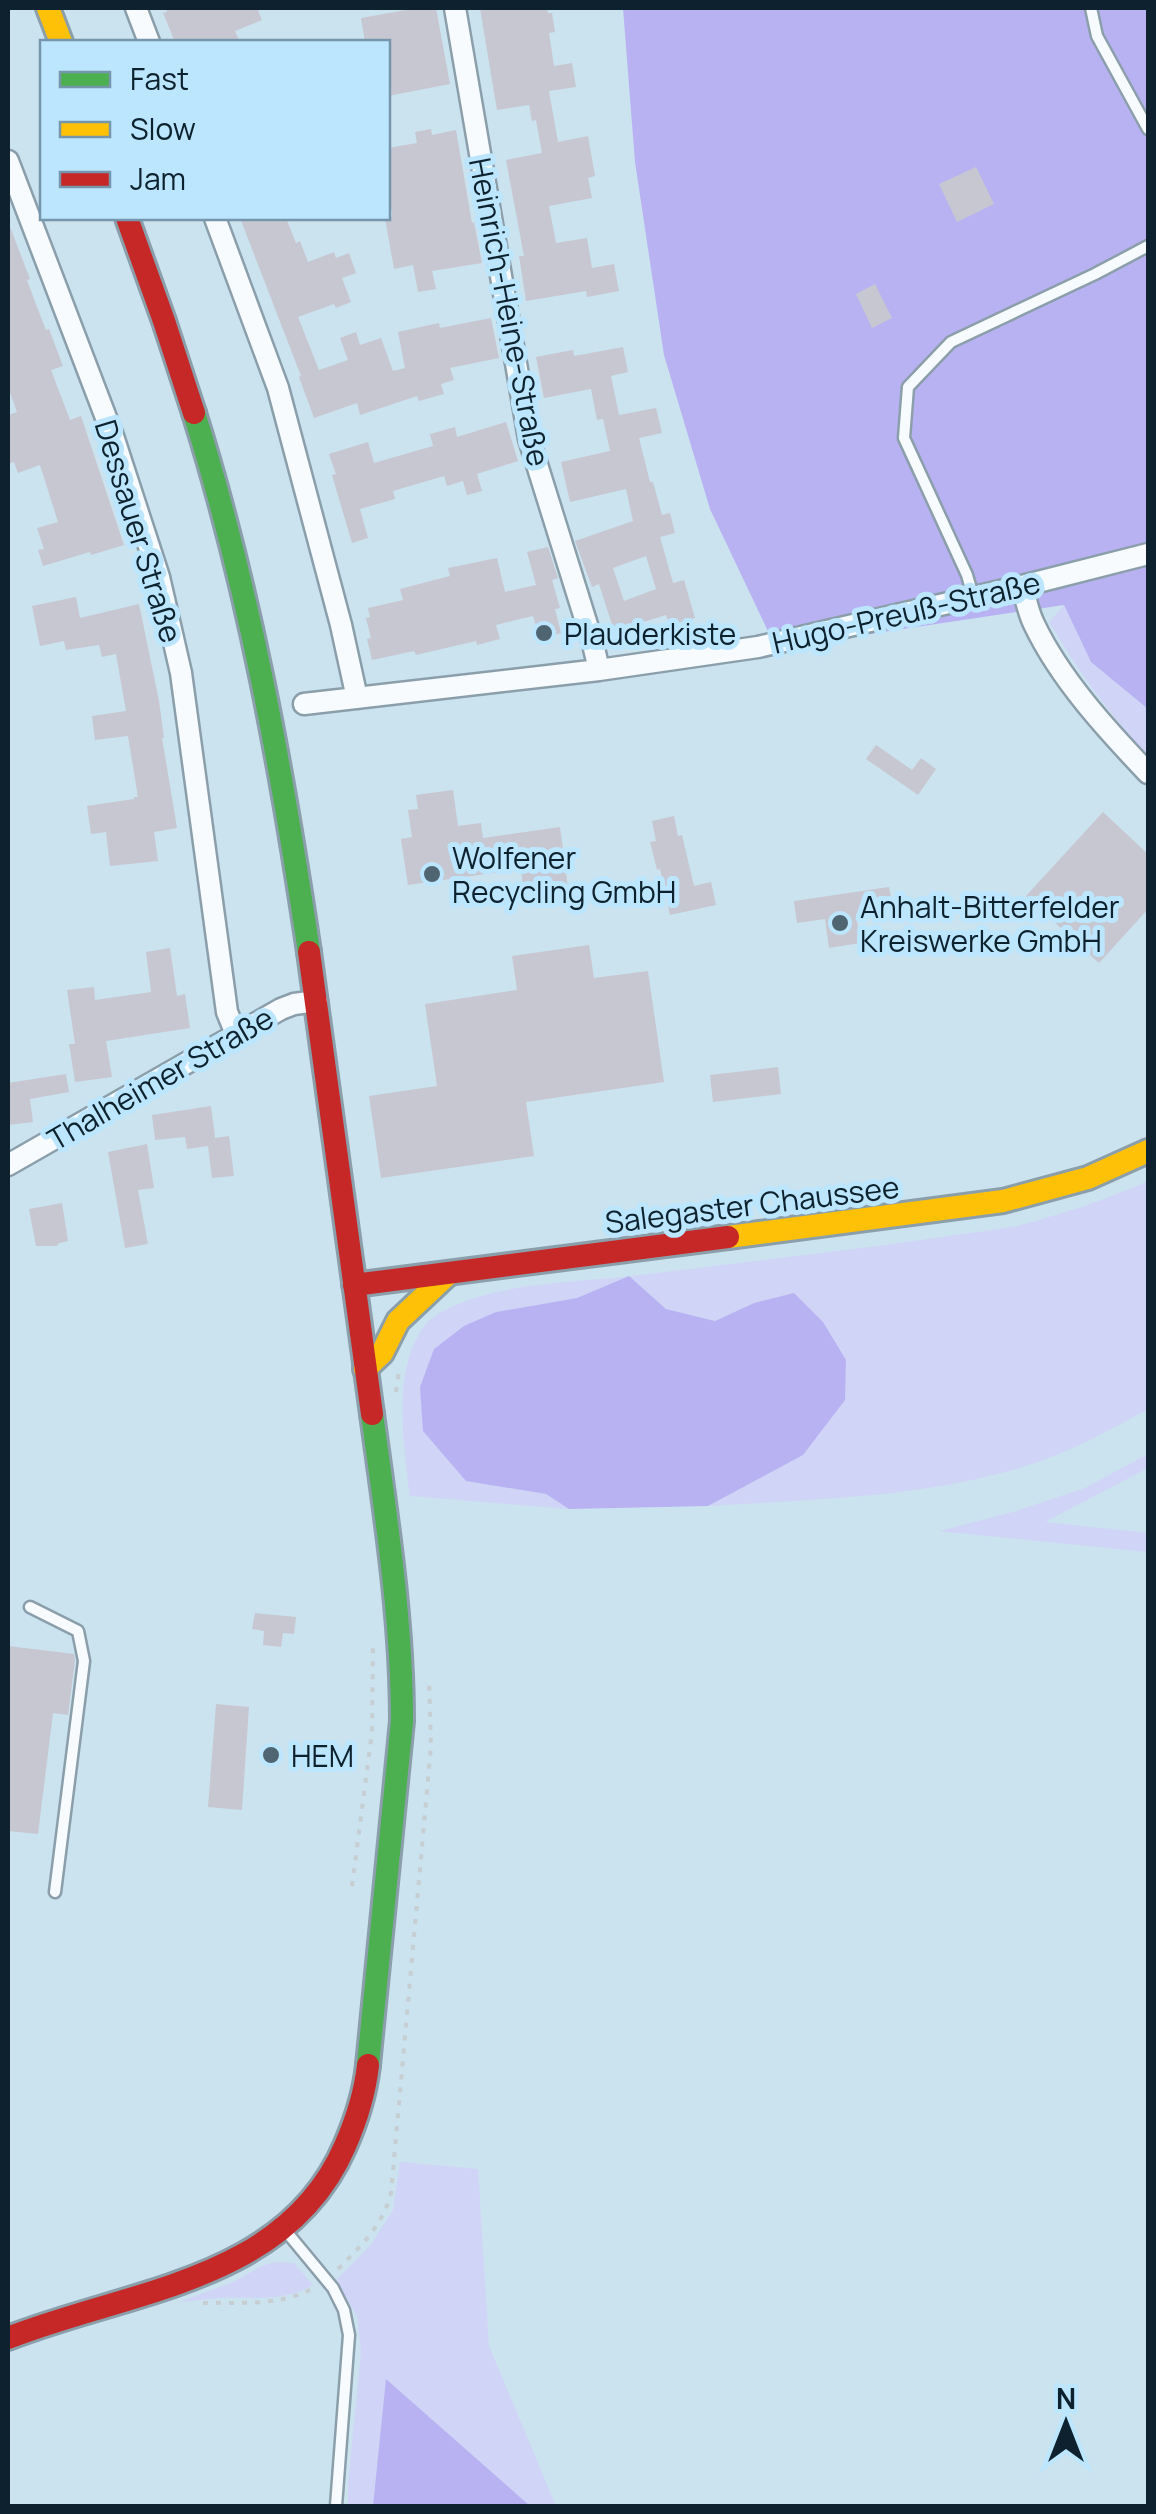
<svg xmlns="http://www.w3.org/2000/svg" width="1156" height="2514" viewBox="0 0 1156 2514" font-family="Manrope,sans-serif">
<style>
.green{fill:#d0d4f6}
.forest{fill:#b8b2f2}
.building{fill:#c7c7d1;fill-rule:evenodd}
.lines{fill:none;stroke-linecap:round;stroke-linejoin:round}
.lane-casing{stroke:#8b9fab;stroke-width:15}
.street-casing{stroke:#8b9fab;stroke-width:25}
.fast-casing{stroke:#8b9fab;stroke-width:28}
.slow-casing{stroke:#8b9fab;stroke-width:28}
.jam-casing{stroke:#8b9fab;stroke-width:28}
.path{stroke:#c7ced2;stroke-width:4;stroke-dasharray:5 8;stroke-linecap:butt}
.lane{stroke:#f7fbfd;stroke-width:10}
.street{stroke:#f7fbfd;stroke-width:20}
.fast{stroke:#4caf50;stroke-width:22}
.slow{stroke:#ffc107;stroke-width:22}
.jam{stroke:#c62828;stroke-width:22}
.poi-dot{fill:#506572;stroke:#bce5fe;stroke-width:4}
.labels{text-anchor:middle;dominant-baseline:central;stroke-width:10;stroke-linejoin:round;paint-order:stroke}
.street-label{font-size:30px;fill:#0d222e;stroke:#bce5fe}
.poi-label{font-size:30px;fill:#0d222e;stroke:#bce5fe;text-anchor:start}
</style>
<rect width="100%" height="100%" fill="#cbe2ef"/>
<path class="green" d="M 1064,605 L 1091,662 L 1148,709 L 1148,755 C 1109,715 1078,670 1049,622 Z
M 1148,1181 L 1148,1409 C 1108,1431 1067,1454 1022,1467 C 920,1498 814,1499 708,1506 L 803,1455 L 754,1303 L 715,1321 L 666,1309 L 629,1276 L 577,1298 L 496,1312 L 466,1481 L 546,1494 L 569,1509 L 410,1496 C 403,1446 391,1360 429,1321 C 443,1307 479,1296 498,1292 C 545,1281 594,1281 641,1275 C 766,1259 892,1246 1017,1226 C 1063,1214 1105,1200 1148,1181 Z
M 1148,1454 L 1148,1468 L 1045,1522 L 1148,1533 L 1148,1552 L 939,1531 L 1013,1512 L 1085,1488 Z
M 400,2162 L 478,2169 L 489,2346 L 556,2506 L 530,2506 L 387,2380 L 373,2506 L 348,2506 L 348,2485 L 361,2351 L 357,2316 L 336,2280 L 370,2246 L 393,2210 Z
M 275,2262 L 294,2263 L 313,2285 C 283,2303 253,2296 219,2298 C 206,2299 193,2301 179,2302 L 231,2283 L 262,2266 Z"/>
<path class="forest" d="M 623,8 L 1148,8 L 1148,709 L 1091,662 L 1064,605 L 776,648 L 710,509 L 664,355 L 635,162 Z
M 629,1276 L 666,1309 L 715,1321 L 754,1303 L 794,1293 L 823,1322 L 846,1360 L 845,1400 L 803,1455 L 708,1506 L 569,1509 L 546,1494 L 466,1481 L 423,1431 L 420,1387 L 434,1349 L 464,1326 L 496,1312 L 577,1298 Z
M 386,2379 L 530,2506 L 373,2506 Z"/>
<path class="building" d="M 165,8 L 257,8 L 262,20 L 235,31 L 240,42 L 175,42 L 163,13 L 167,12 Z
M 417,8 L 436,8 L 450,84 L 388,96 L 388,42 L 365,42 L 361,18 Z
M 480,8 L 547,8 L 548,13 L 552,13 L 555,32 L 549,33 L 554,66 L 572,63 L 576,87 L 549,91 L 558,142 L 588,136 L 595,176 L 588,178 L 592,198 L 549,206 L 556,243 L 587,238 L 592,268 L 614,264 L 619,291 L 587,297 L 586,291 L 526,301 L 519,256 L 524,256 L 506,160 L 542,153 L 536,120 L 532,121 L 529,105 L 497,110 Z
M 431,129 L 432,135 L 456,130 L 472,223 L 474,222 L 482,263 L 432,271 L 436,289 L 418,292 L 413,265 L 394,269 L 385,218 L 391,218 L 392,214 L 388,189 L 388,148 L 417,143 L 415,132 Z
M 976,167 L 994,204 L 957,222 L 939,184 Z
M 240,218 L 286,218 L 296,243 L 300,241 L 308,262 L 334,252 L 336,258 L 349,253 L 356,273 L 342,278 L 351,302 L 336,308 L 334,304 L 298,317 L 319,370 L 348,360 L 340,338 L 356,332 L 360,345 L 381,338 L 393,371 L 405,368 L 398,332 L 439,323 L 440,328 L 491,318 L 499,358 L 450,368 L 454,380 L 441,384 L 444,394 L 419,401 L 417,396 L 360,415 L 357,403 L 314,418 L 299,377 L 301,376 Z
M 9,224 L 30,279 L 27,280 L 37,307 L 46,330 L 49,329 L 63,366 L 51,370 L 70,420 L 81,416 L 124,545 L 91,555 L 90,552 L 43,566 L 38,550 L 44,549 L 37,528 L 58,522 L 40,465 L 18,473 L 14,462 L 8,464 L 8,415 L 17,412 L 8,387 Z
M 875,284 L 892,318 L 872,328 L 856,294 Z
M 623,347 L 628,372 L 611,376 L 619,415 L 656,408 L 662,433 L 639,438 L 650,482 L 653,482 L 662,515 L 670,513 L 675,533 L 660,537 L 673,583 L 684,580 L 695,618 L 670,625 L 666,615 L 614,631 L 599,584 L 592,587 L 575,541 L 633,521 L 626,489 L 570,502 L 561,462 L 610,451 L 603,419 L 597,420 L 591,389 L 544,398 L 536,357 L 573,350 L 574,356 ZM 646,556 L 656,589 L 624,601 L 613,568 Z
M 506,422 L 518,461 L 477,474 L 482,491 L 467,495 L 463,481 L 447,486 L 444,476 L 393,491 L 395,499 L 360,509 L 368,538 L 352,543 L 332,475 L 336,474 L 329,454 L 368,442 L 374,463 L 433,446 L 430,434 L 455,427 L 457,437 Z
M 548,547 L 558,578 L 552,580 L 560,608 L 555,609 L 561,633 L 540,639 L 533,616 L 496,625 L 500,639 L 477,645 L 476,641 L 416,655 L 414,651 L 372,660 L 367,639 L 371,638 L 366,618 L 370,617 L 368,608 L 403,600 L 400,589 L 450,576 L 448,568 L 497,558 L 505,592 L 536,585 L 527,552 Z
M 76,597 L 80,618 L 139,604 L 159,701 L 164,738 L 162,738 L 177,828 L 154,832 L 158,861 L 110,866 L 106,832 L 91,834 L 87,806 L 134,799 L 134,797 L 138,797 L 128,736 L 95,740 L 92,716 L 126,711 L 116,654 L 102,657 L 99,645 L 66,650 L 64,641 L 40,646 L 32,606 Z
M 876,745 L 912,770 L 921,758 L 936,769 L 918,795 L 866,759 Z
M 453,790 L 458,826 L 481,823 L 483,838 L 560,827 L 568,888 L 524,894 L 521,869 L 408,885 L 401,839 L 412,837 L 408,810 L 418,809 L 416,795 Z
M 1103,812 L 1148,854 L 1148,909 L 1099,963 L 1026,896 Z
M 674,816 L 678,836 L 682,835 L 694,886 L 711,882 L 716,905 L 670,915 L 660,869 L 657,870 L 650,842 L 656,841 L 652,821 Z
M 889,887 L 893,909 L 856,914 L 860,943 L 829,948 L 825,919 L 797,923 L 794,901 Z
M 589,945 L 594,978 L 648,971 L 664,1082 L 526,1102 L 534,1156 L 381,1178 L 369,1096 L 437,1086 L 425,1004 L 517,990 L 512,956 Z
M 170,948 L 177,996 L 185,994 L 190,1028 L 106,1041 L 112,1077 L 75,1082 L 69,1044 L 75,1044 L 67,990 L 94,987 L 95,1000 L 151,992 L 146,952 Z
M 778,1067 L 781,1094 L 713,1102 L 710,1075 Z
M 66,1074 L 69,1092 L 30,1099 L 33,1122 L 8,1125 L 8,1083 Z
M 211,1106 L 215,1138 L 229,1136 L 234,1176 L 212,1178 L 208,1146 L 187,1149 L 185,1137 L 155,1140 L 152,1115 Z
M 147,1144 L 154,1188 L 138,1190 L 148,1244 L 125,1248 L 108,1152 Z
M 62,1203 L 68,1241 L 59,1243 L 57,1246 L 36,1246 L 29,1209 Z
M 255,1613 L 296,1617 L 294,1634 L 283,1633 L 281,1647 L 263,1645 L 264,1631 L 252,1629 Z
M 8,1646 L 74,1654 L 75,1661 L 68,1715 L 53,1713 L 38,1834 L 8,1831 Z
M 216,1704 L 249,1707 L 242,1810 L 208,1807 Z"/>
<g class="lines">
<g class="lane-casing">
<path id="lane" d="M 1091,8 L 1097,36 L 1148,129
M 973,596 L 967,575 L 904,438 L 908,387 L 951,342 L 1095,274 L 1148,246
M 30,1607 L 78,1631 L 84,1661 L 55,1892
M 285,2230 L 333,2288 L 344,2310 L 349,2335 L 336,2506"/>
</g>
<g class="street-casing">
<path id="street" d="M 136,8 L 149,42
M 455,8 L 529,439 L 593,644 L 599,670
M 8,161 L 113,436 L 159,577 L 181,673 L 227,1012 L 236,1034
M 215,218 L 278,388 L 341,625 L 357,698
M 1022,586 C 1026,599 1028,612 1034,624 C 1060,679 1107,730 1148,773
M 304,704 L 599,670 L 758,647 L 1022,586 L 1148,554
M 8,1165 L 281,1009 L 294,1004 L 317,1001"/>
</g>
<g class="fast-casing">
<path id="fast" d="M 194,413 C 249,588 282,770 309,952
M 368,2065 L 402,1721 C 402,1618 386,1517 372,1414"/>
</g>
<g class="slow-casing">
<path id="slow" d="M 48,8 L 61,42
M 728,1237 L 1003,1201 L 1088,1178 L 1148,1151
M 365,1369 L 382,1353 L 398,1321 L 448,1274"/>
</g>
<g class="jam-casing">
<path id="jam" d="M 127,218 L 164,321 L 194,413
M 309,952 L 372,1414
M 354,1285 L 728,1237
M 8,2338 C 129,2290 286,2282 345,2146 C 356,2121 365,2093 368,2065"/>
</g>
<path class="path" d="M 396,1392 L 399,1371
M 352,1886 L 372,1732 L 373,1646
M 338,2269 C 361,2246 383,2225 391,2193 L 431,1746 L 429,1678
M 203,2303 C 241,2302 281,2307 315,2287"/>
<use href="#lane" class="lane"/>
<use href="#street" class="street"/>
<use href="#fast" class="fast"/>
<use href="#slow" class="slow"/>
<use href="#jam" class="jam"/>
</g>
<g class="poi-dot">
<circle cx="544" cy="633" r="10"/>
<circle cx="432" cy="874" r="10"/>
<circle cx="840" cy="923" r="10"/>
<circle cx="271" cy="1755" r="10"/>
</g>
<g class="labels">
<g class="street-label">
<text transform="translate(510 312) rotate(79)">Heinrich-Heine-Straße</text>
<text transform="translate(139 531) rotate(73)">Dessauer Straße</text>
<text transform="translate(906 612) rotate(-13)">Hugo-Preuß-Straße</text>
<text transform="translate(160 1078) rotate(-30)">Thalheimer Straße</text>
<text transform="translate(752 1204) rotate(-7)">Salegaster Chaussee</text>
</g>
<g class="poi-label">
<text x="564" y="633">Plauderkiste</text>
<text x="452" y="857">Wolfener<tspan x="452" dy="34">Recycling GmbH</tspan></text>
<text x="860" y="906">Anhalt-Bitterfelder<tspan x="860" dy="34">Kreiswerke GmbH</tspan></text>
<text x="291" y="1755">HEM</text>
</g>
</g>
<rect width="1156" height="2514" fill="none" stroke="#0d222e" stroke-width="20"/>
<rect x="40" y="40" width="350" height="180" fill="#bce5fe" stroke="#7697ab" stroke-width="2.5"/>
<rect x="60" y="72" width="50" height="15" fill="#4caf50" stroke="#7697ab" stroke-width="2.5"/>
<text x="130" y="90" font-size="30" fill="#0d222e">Fast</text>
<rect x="60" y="122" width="50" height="15" fill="#ffc107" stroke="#7697ab" stroke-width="2.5"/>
<text x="130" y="140" font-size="30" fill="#0d222e">Slow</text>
<rect x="60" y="172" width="50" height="15" fill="#c62828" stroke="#7697ab" stroke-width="2.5"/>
<text x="130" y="190" font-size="30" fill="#0d222e">Jam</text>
<g transform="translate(1066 2424)" stroke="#bce5fe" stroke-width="8" paint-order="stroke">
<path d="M0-8L18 38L0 25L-18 38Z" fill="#0d222e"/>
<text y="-15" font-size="28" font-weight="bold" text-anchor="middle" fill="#0d222e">N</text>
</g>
</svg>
